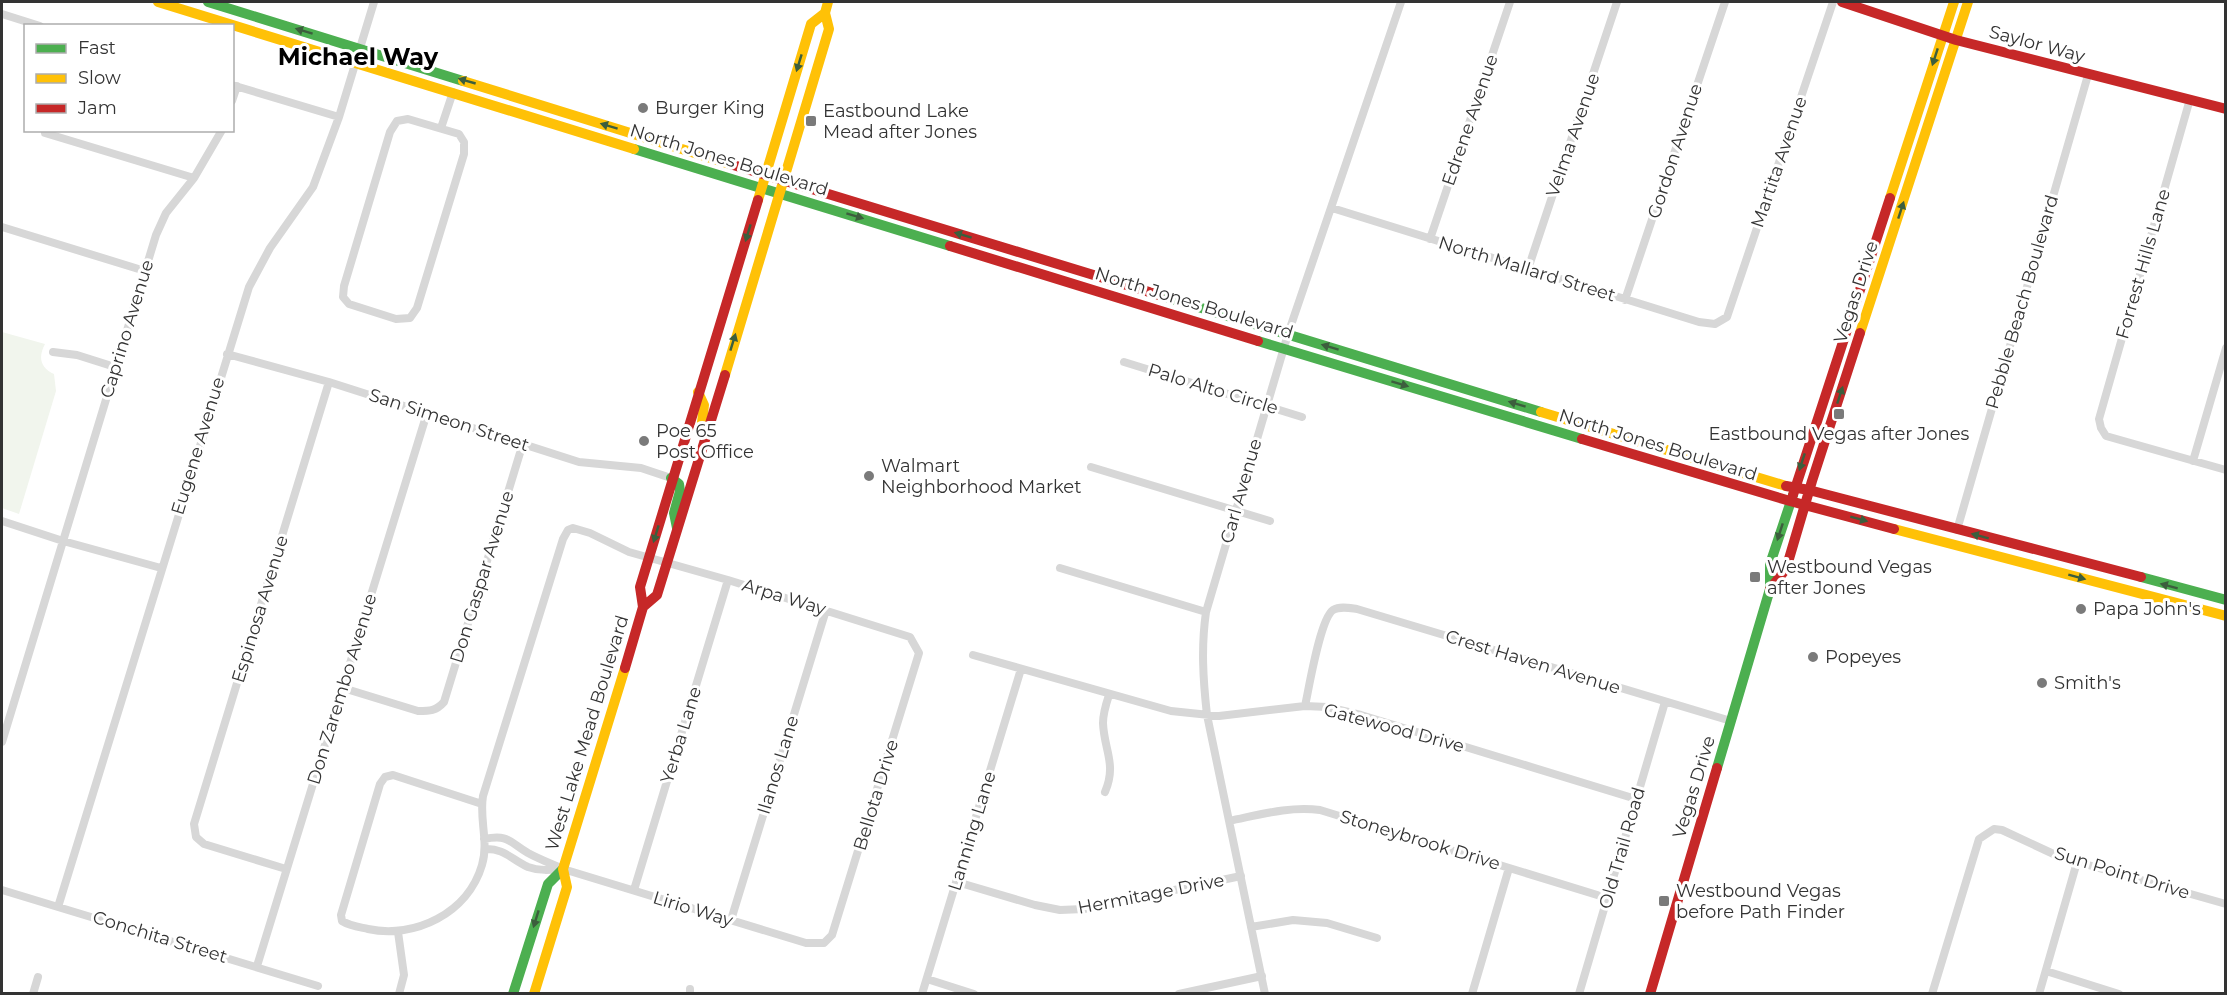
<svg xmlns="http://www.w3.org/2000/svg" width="2227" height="995" viewBox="0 0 2227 995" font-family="Montserrat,sans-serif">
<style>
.green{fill:#f1f5ed}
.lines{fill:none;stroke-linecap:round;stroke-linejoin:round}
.street{stroke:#d7d7d7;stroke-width:8}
.fast{stroke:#4caf50;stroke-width:10}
.slow{stroke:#ffc107;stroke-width:10}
.jam{stroke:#c62828;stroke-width:10}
.oneway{fill:#3c5e3d}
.poi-dot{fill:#7a7a7a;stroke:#fff;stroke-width:2}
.labels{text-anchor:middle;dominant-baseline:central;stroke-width:6;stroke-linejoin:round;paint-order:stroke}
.street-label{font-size:18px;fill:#333;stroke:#fff}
.poi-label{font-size:18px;fill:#333;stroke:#fff;text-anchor:start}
.district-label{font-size:24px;font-weight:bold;fill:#000;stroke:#fff}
</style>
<rect width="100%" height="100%" fill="#fff"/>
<path class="green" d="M 2,332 L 45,344 C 38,357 40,368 54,374 L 56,391 L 19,514 L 2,508 Z"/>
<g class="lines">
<path class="street" d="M 2,14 L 40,26
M 232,85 L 339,117
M 2190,99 L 2099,419 L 2101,428 L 2106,436 L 2226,470
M 232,101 L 237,86
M 408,119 L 459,134 L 464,142 L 464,154 L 417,308 L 410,318 L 396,319 L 349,304 L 343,297 L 344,286 L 390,132 L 397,121 Z
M 441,128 L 453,92
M 45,133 L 194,178
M 1332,208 L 1699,322 L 1715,324 L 1727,317 L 1833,2
M 2,227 L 145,271
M 1430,239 L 1510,2
M 1528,269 L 1617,2
M 1625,300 L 1725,2
M 53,352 L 77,355 L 115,367
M 227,354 L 329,382 L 579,462 L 641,468 L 671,478
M 1124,362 L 1302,417
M 2193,461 L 2226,348
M 1091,467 L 1270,521
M 2,521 L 63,541 L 161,568
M 1957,530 L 2088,75
M 1060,568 L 1206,612
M 973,655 L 1171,711 L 1219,716 L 1305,706 L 1327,707 L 1361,715 L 1636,799
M 343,688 L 418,711 C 430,711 436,711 444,702 L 523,443
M 1305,706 C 1309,688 1320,619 1333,610 C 1340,606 1349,608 1357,609 L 1731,721
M 2,742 L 156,235 L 166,213 L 194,178 L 222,130
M 1105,792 C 1117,764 1104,750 1103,723 C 1103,713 1106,704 1109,695
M 482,804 L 393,775 L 385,777 L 380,784 L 341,915 L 342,921 C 350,926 359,927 368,929 C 415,939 468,913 482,865 C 489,842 479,819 483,796 L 563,539 L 568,530 L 573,528 L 590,533 L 629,552 L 728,580 L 910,637 L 919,653 L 832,935 L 824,943 L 806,943 L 563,869 C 552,864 539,859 528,853 C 509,842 509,834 484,839
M 1229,821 C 1259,815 1289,806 1320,810 L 1607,898
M 485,849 C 504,848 512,860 528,867 C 539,871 550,870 561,869
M 286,869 L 204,844 L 196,837 L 194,824 L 329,382
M 957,882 L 1035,905 L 1060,910 L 1084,909 L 1241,876
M 2,890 L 318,986
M 634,890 L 728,580
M 58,907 L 249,287 L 270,248 L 313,187 L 339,117 L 374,2
M 731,920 L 826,610
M 1251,927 L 1293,920 L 1327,923 L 1377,938
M 398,932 L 404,975 L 399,994
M 257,966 L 427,413
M 2046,971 L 2119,994
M 927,979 L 974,994
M 690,989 L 690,994
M 33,994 L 38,977
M 922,994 L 1021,669
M 1179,994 L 1262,976
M 1265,994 L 1207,715 C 1203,679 1201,647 1206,612 L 1288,334 L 1401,2
M 1472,994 L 1509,868
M 1579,994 L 1665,702
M 1932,994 L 1979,839 L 1994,829 L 2002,830 L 2060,857 L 2226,904
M 2039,994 L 2077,862"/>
<path class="fast" d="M 208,2 L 463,81
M 634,149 L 950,246
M 1159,295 L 1541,412
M 1258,341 L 1582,439
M 671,478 L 679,484 L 680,491 L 674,513 L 677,528
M 2141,577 L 2226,600
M 1717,768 L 1770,589 L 1770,564 L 1793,495
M 513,994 L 548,884 L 563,869"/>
<path class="slow" d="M 158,2 L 634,149
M 463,81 L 730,164
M 1890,198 L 1954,2
M 758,200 L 811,24 L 825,13
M 1860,333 L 1968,2
M 725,375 L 829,29 L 825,13 L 828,2
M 698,392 L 704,405 L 701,431
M 1541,412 L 1786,486
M 1894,529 L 2226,616
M 534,994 L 567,887 L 563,869 L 625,668"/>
<path class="jam" d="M 1842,2 L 1956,40 L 2226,109
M 730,164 L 1159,295
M 950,246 L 1258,341
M 1582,439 L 1790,501 L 1894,529
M 1786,486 L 1809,490 L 2141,577
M 1793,495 L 1890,198
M 1770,589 L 1786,569 L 1812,481 L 1860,333
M 643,607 L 657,595 L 725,375
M 625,668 L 643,607 L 640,587 L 758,200
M 1650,994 L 1717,768"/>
</g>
<defs><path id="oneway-solid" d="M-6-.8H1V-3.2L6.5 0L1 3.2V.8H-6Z" transform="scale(1.5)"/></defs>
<g class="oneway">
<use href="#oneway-solid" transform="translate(304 31) rotate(-163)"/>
<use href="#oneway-solid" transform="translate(1935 57) rotate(108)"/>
<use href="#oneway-solid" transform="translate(799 63) rotate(107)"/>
<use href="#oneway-solid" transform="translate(467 81) rotate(-164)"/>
<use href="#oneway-solid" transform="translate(609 126) rotate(-163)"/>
<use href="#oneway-solid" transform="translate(1901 210) rotate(-72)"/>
<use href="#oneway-solid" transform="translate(855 216) rotate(17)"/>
<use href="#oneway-solid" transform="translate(748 233) rotate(107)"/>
<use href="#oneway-solid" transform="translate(963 235) rotate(-163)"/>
<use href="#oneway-solid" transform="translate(733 342) rotate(-73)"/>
<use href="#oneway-solid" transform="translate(1330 347) rotate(-163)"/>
<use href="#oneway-solid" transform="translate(1400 384) rotate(17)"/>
<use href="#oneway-solid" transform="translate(1840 395) rotate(-72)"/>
<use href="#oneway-solid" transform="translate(1517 404) rotate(-163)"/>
<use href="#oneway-solid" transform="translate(1802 462) rotate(108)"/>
<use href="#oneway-solid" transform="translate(1859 519) rotate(15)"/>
<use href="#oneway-solid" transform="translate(1780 532) rotate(108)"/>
<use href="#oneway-solid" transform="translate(656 534) rotate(107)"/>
<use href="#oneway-solid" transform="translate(1980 536) rotate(-165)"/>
<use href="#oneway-solid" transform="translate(2077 577) rotate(15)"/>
<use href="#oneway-solid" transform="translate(2169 586) rotate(-165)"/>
<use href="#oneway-solid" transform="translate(536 919) rotate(107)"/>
</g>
<g class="poi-dot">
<circle cx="643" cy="108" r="6"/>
<rect x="805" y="115" width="12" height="12" rx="3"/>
<rect x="1833" y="408" width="12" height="12" rx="3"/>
<circle cx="644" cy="441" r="6"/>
<circle cx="869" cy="476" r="6"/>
<rect x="1749" y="571" width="12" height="12" rx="3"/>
<circle cx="2081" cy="609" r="6"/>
<circle cx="1813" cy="657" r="6"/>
<circle cx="2042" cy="683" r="6"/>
<rect x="1658" y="895" width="12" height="12" rx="3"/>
</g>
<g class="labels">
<g class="street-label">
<text transform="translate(2037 44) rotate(15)">Saylor Way</text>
<text transform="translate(1470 120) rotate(-71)">Edrene Avenue</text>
<text transform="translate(1573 135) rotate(-71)">Velma Avenue</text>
<text transform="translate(1675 151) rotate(-72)">Gordon Avenue</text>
<text transform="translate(729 160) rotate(17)">North Jones Boulevard</text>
<text transform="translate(1779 162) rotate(-71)">Martita Avenue</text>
<text transform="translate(2143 264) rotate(-74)">Forrest Hills Lane</text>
<text transform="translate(1527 269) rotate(17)">North Mallard Street</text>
<text transform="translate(1856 292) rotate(-72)">Vegas Drive</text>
<text transform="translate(2022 302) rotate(-74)">Pebble Beach Boulevard</text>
<text transform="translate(1194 303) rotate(17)">North Jones Boulevard</text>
<text transform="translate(127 329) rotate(-73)">Caprino Avenue</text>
<text transform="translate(1213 389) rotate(17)">Palo Alto Circle</text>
<text transform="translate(449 420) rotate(18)">San Simeon Street</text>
<text transform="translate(1658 445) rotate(17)">North Jones Boulevard</text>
<text transform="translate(198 446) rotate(-73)">Eugene Avenue</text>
<text transform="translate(1241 491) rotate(-74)">Carl Avenue</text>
<text transform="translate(482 577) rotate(-73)">Don Gaspar Avenue</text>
<text transform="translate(784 597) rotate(17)">Arpa Way</text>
<text transform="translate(260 609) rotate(-73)">Espinosa Avenue</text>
<text transform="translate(1533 662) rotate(17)">Crest Haven Avenue</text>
<text transform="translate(342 689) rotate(-73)">Don Zarembo Avenue</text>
<text transform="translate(1394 728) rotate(15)">Gatewood Drive</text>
<text transform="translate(587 733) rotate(-73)">West Lake Mead Boulevard</text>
<text transform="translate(681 735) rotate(-73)">Yerba Lane</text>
<text transform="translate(778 765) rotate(-73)">Ilanos Lane</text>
<text transform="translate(1694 787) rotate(-73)">Vegas Drive</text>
<text transform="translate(876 795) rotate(-73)">Bellota Drive</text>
<text transform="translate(972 831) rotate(-73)">Lanning Lane</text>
<text transform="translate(1420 840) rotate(17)">Stoneybrook Drive</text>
<text transform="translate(1622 848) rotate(-74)">Old Trail Road</text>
<text transform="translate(2122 873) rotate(17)">Sun Point Drive</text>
<text transform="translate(1151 894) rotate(-11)">Hermitage Drive</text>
<text transform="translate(693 909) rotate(17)">Lirio Way</text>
<text transform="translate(160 937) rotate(17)">Conchita Street</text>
</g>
<g class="poi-label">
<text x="655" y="108">Burger King</text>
<text x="823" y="111">Eastbound Lake<tspan x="823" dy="21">Mead after Jones</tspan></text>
<text x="656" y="431">Poe 65<tspan x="656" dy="21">Post Office</tspan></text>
<text x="1839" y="434" text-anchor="middle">Eastbound Vegas after Jones</text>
<text x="881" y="466">Walmart<tspan x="881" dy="21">Neighborhood Market</tspan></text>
<text x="1767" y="567">Westbound Vegas<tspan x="1767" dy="21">after Jones</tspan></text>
<text x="2093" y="609">Papa John's</text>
<text x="1825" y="657">Popeyes</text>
<text x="2054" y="683">Smith's</text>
<text x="1676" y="891">Westbound Vegas<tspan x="1676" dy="21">before Path Finder</tspan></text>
</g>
<g class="district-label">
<text x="358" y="56">Michael Way</text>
</g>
</g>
<rect width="2227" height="995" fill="none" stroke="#333333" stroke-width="6"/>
<rect x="24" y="24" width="210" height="108" fill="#ffffff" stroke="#adadad" stroke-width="1.5"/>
<rect x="36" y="44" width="30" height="9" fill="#4caf50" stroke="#adadad" stroke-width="1.5"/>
<text x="78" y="54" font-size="18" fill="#333333">Fast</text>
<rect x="36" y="74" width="30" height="9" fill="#ffc107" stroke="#adadad" stroke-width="1.5"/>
<text x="78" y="84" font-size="18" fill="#333333">Slow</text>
<rect x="36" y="104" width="30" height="9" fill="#c62828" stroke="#adadad" stroke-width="1.5"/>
<text x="78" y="114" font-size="18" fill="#333333">Jam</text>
</svg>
